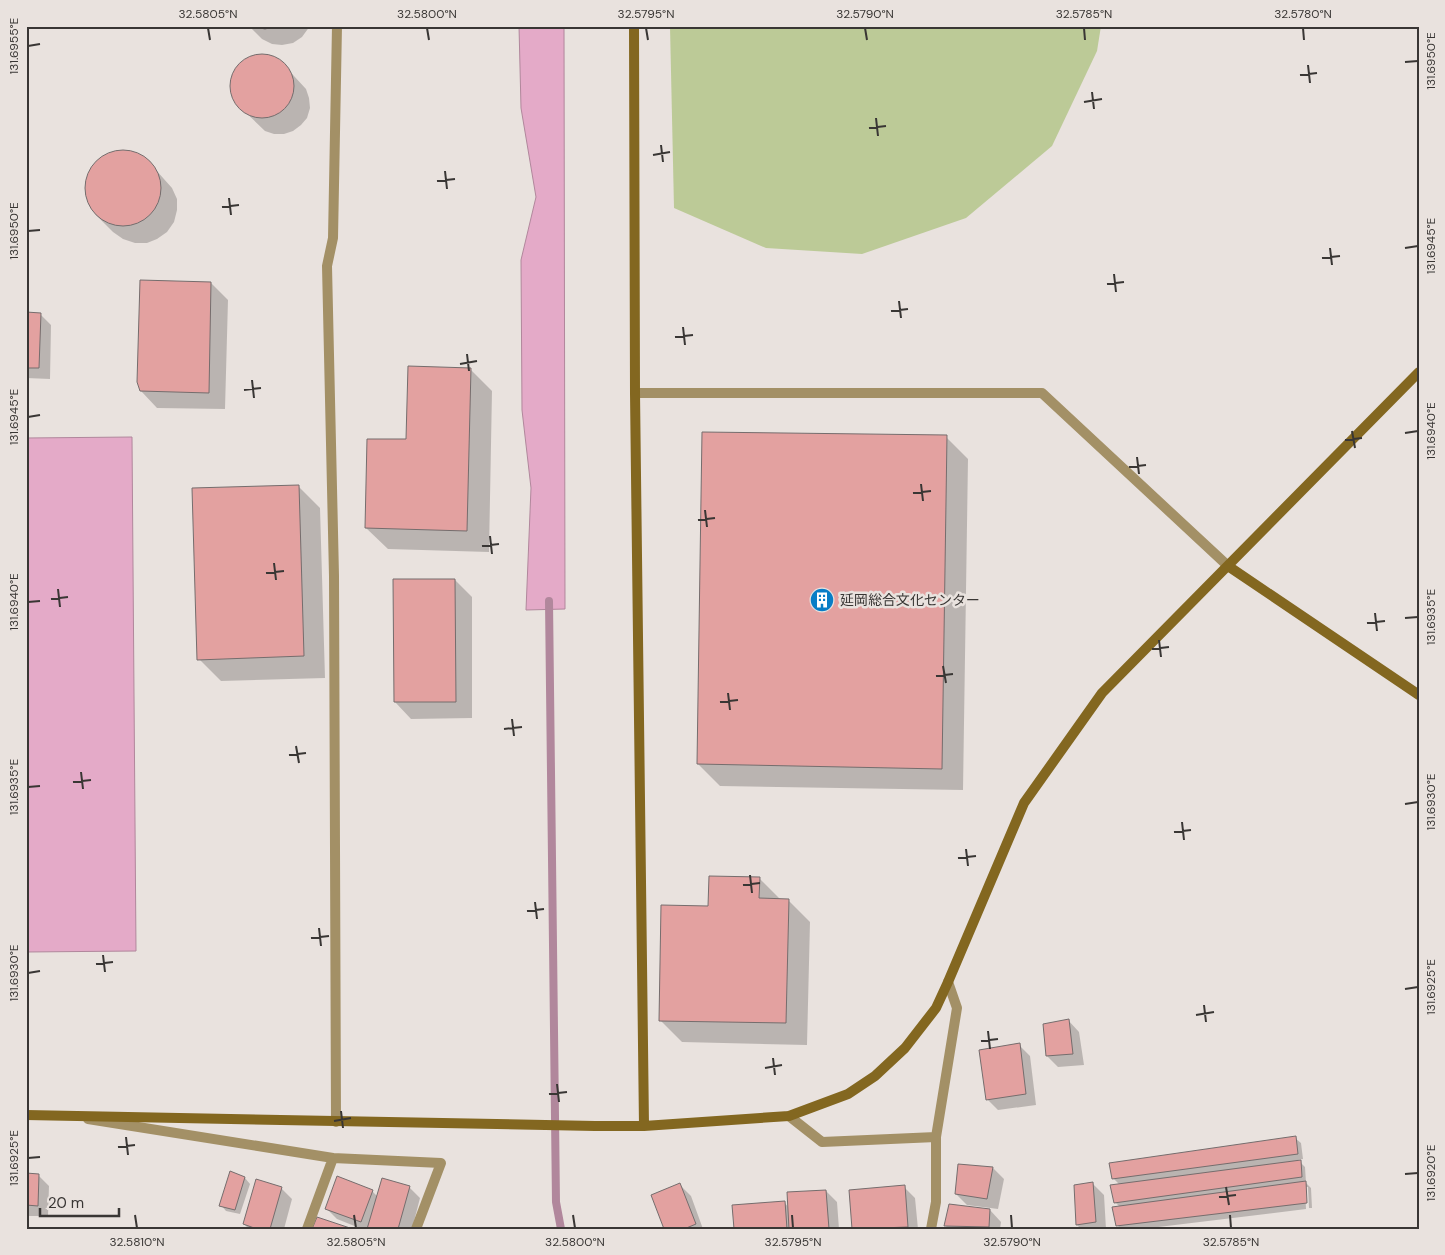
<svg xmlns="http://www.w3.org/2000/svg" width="1445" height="1255" viewBox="0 0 1445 1255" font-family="'DM Sans','Noto Sans JP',sans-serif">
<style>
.green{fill:#bcca97}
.water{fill:#e4aac8;stroke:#b1879c}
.shadow{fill:#0003}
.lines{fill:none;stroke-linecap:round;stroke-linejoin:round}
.stream{stroke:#b1879c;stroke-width:8}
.building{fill:#e3a1a0;stroke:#756d6d}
.lane{stroke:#a39066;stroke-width:10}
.street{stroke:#a39066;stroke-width:10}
.secondary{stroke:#836720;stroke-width:10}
.ticks{fill:none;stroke:#393634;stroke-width:2}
.labels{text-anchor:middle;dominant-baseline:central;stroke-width:5;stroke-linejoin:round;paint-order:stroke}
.poi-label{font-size:14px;fill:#393634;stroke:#e9e2de;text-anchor:start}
.neatline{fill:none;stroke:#393634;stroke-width:2}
.ticks-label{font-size:12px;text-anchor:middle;fill:#393634}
</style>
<rect width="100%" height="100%" fill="#e9e2de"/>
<path class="green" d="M 670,26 L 1101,26 L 1097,51 L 1052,146 L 966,218 L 862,254 L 766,248 L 674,208 Z"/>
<path class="water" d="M 519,26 L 564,26 L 565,609 L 526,610 L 531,488 L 522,410 L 521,260 L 536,197 L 521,108 Z
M 132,437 L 136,951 L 26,952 L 26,438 Z"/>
<path class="shadow" d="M 249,26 L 310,26 L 302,37 L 293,43 L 282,45 L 272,44 L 262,39 Z
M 263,56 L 274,58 L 282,63 L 306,89 L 309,98 L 310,108 L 307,118 L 301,125 L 293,131 L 284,134 L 274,134 L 265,131 L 240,107 L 234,99 L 232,89 L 232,79 L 237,69 L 244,62 L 253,57 Z
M 123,151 L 136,154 L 147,160 L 172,188 L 177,199 L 177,210 L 174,222 L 167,232 L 157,239 L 147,243 L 135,243 L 123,239 L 113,232 L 96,215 L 89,205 L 85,193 L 86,180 L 91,168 L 100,159 L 111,153 Z
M 211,283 L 228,300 L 225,409 L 157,408 L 141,391 Z
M 26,314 L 40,314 L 51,325 L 50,379 L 26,378 Z
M 470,369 L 492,391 L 489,552 L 388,549 L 366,528 L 408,441 Z
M 946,437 L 968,459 L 963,790 L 720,786 L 698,764 Z
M 298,486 L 320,508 L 325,678 L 221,681 L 199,659 Z
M 455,580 L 472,597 L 472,718 L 411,719 L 395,702 Z
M 759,878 L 781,900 L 788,900 L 810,922 L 807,1045 L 682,1042 L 660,1020 L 709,908 Z
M 1068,1020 L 1079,1032 L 1084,1065 L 1058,1067 L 1047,1056 Z
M 1019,1045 L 1030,1056 L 1036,1105 L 998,1110 L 987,1099 Z
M 1295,1138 L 1301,1143 L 1303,1159 L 1298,1160 L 1305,1167 L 1306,1183 L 1311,1188 L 1312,1208 L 1309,1208 L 1308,1187 L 1305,1187 L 1306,1209 L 1142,1229 L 1121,1229 L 1118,1226 L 1113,1208 L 1120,1207 L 1115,1202 L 1120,1185 L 1113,1178 Z
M 993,1168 L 1004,1179 L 998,1209 L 967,1205 L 956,1194 Z
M 26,1175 L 38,1175 L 49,1186 L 48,1216 L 26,1216 Z
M 245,1178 L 250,1184 L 240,1214 L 226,1211 L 221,1205 Z
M 1093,1184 L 1104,1195 L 1106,1229 L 1081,1229 L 1077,1225 Z
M 680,1185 L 691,1196 L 703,1229 L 665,1229 Z
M 409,1187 L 420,1198 L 412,1229 L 362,1229 L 337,1219 L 326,1208 L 372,1191 L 378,1197 Z
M 904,1187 L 915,1198 L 918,1229 L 854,1229 Z
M 281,1188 L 292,1199 L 284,1229 L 249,1229 L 244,1224 Z
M 826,1191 L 837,1202 L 839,1229 L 735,1229 L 784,1202 L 789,1208 Z
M 950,1206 L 990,1210 L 1001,1222 L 1000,1229 L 948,1229 L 946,1226 Z"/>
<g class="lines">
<path class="stream" d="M 549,601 L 556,1202 L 561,1229"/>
</g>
<path class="building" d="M 251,26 L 277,26 L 265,29 Z
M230 86a32 32 0 1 1 64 0a32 32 0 1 1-64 0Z
M85 188a38 38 0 1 1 76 0a38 38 0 1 1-76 0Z
M 140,280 L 211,282 L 209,393 L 140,391 L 137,382 Z
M 26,312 L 41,313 L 39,368 L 26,368 Z
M 408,366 L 471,368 L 467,531 L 365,528 L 367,439 L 406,439 Z
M 702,432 L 947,435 L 942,769 L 697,764 Z
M 299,485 L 304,656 L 197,660 L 192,488 Z
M 393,579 L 455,579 L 456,702 L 394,702 Z
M 709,876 L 760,877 L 759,898 L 789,899 L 786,1023 L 659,1021 L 661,905 L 708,906 Z
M 1069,1019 L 1073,1054 L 1046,1056 L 1043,1024 Z
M 1020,1043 L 1026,1094 L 986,1100 L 979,1050 Z
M 1296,1136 L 1298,1154 L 1112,1179 L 1109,1163 Z
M 1301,1160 L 1302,1177 L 1114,1203 L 1110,1185 Z
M 958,1164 L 993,1167 L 987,1199 L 955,1194 Z
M 230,1171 L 245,1177 L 235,1210 L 219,1206 Z
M 26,1173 L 39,1174 L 38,1206 L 26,1205 Z
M 337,1176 L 373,1190 L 361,1222 L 325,1209 Z
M 382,1178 L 410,1186 L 398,1229 L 367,1229 Z
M 256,1179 L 282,1187 L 270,1229 L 257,1229 L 243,1224 Z
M 1306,1181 L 1307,1203 L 1116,1226 L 1112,1207 Z
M 1093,1182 L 1096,1222 L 1076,1225 L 1074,1185 Z
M 680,1183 L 696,1224 L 684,1229 L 664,1229 L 651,1195 Z
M 905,1185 L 908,1227 L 852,1229 L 849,1190 Z
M 826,1190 L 829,1229 L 789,1229 L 787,1192 Z
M 785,1201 L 787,1229 L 734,1229 L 732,1205 Z
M 949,1204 L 990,1209 L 989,1227 L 944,1226 Z
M 317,1217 L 353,1229 L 312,1229 Z"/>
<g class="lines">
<path class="lane" d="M 635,393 L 1042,393 L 1228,566
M 336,1122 L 334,576 L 327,266 L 333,238 L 337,26"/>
<path class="street" d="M 789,1116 L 822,1142 L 936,1137
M 88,1119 L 333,1158 L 307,1229
M 333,1158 L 441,1163 L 416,1229
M 931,1229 L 936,1202 L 936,1137 L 957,1008 L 948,982"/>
<path class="secondary" d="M 634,26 L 635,393 L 644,1126
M 1228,566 L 1419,695
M 26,1115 L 595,1126 L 644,1126 L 789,1116 L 848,1094 L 875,1076 L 905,1048 L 936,1008 L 948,982 L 1024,803 L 1102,693 L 1419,372"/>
</g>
<path class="ticks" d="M 208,28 L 210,40M 427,28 L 429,40M 646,28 L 648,40M 865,28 L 867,40M 1084,28 L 1085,40M 1303,28 L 1304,40M 28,46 L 40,44M 1405,62 L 1418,61M 1308,65 L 1310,83M 1300,75 L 1317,73M 1092,92 L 1094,109M 1084,102 L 1102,99M 876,118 L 878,136M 869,128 L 886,126M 661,145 L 663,162M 653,155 L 670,152M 445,171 L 447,189M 437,181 L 455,179M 229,198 L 231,215M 222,207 L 239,205M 28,231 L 40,230M 1330,248 L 1332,265M 1405,248 L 1418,246M 1322,258 L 1340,256M 1114,274 L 1116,292M 1107,284 L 1124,282M 899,301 L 901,318M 891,311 L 908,309M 683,327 L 685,345M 675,337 L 693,335M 467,354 L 469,371M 460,364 L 477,361M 252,380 L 254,398M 244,390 L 261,388M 28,417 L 40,415M 1352,431 L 1355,448M 1405,433 L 1418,431M 1345,440 L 1362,438M 1137,457 L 1139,474M 1129,467 L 1146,465M 921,484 L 923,501M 913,493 L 931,491M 705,510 L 707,527M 698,520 L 715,518M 490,536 L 492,554M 482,546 L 499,544M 274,563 L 276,580M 266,573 L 284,571M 58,589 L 60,607M 51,599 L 68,597M 28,602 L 40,601M 1375,613 L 1377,631M 1405,618 L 1418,617M 1367,623 L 1385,621M 1159,640 L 1161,657M 1152,649 L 1169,647M 943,666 L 946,683M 936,676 L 953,674M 728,693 L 730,710M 720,702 L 738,700M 512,719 L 514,736M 504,729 L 522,727M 296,746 L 299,763M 289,755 L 306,753M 81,772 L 83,789M 73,782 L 91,780M 28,787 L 40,786M 1405,804 L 1418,802M 1182,822 L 1184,840M 1174,832 L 1191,830M 966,849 L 968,866M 958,858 L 976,856M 750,875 L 752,893M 743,885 L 760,883M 535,902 L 537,919M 527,911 L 544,909M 319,928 L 321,946M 311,938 L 329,936M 103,955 L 105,972M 96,964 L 113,962M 28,973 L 40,971M 1405,989 L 1418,987M 1204,1005 L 1206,1022M 1196,1015 L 1214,1012M 988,1031 L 990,1049M 981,1041 L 998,1039M 773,1058 L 775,1075M 765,1068 L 782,1065M 557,1084 L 559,1102M 549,1094 L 567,1092M 341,1111 L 343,1128M 334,1121 L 351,1118M 126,1137 L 128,1155M 118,1147 L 135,1145M 28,1158 L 40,1157M 1405,1174 L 1418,1173M 1226,1187 L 1229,1205M 1219,1197 L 1236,1195M 135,1215 L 137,1228M 354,1215 L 356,1228M 573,1215 L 575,1228M 792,1215 L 793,1228M 1011,1215 L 1012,1228M 1230,1215 L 1231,1228"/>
<defs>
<g id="building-disc" transform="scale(1.25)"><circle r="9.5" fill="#087dc6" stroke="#e9e2de"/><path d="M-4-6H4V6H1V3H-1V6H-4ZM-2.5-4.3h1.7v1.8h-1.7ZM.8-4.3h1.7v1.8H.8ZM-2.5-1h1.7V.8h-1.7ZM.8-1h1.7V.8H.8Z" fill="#fff"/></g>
</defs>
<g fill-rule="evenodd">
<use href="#building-disc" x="822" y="600"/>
</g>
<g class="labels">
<g class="poi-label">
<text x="840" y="600">延岡総合文化センター</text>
</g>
</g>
<rect width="1445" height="1255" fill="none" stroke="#e9e2de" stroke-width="55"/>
<path d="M40 1208v8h79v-8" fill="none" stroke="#393634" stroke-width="2.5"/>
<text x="48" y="1208" font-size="15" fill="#393634" stroke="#e9e2de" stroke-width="4" paint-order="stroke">20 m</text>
<rect x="28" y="28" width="1390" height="1200" class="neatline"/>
<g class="ticks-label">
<text x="208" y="18">32.5805°N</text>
<text x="427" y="18">32.5800°N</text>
<text x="646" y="18">32.5795°N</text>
<text x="865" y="18">32.5790°N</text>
<text x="1084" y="18">32.5785°N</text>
<text x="1303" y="18">32.5780°N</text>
<text transform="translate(14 46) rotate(-90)" y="4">131.6955°E</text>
<text transform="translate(1431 61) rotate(-90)" y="4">131.6950°E</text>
<text transform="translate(14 231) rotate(-90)" y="4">131.6950°E</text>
<text transform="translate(1431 246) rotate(-90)" y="4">131.6945°E</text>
<text transform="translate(14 417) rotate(-90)" y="4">131.6945°E</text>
<text transform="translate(1431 431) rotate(-90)" y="4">131.6940°E</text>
<text transform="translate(14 602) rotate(-90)" y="4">131.6940°E</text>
<text transform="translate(1431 617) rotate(-90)" y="4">131.6935°E</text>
<text transform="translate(14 787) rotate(-90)" y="4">131.6935°E</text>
<text transform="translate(1431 802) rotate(-90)" y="4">131.6930°E</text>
<text transform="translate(14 973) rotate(-90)" y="4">131.6930°E</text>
<text transform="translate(1431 987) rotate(-90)" y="4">131.6925°E</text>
<text transform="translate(14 1158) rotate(-90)" y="4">131.6925°E</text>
<text transform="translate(1431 1173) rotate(-90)" y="4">131.6920°E</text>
<text x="137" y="1246">32.5810°N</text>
<text x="356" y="1246">32.5805°N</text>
<text x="575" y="1246">32.5800°N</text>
<text x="793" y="1246">32.5795°N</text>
<text x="1012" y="1246">32.5790°N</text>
<text x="1231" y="1246">32.5785°N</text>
</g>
</svg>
